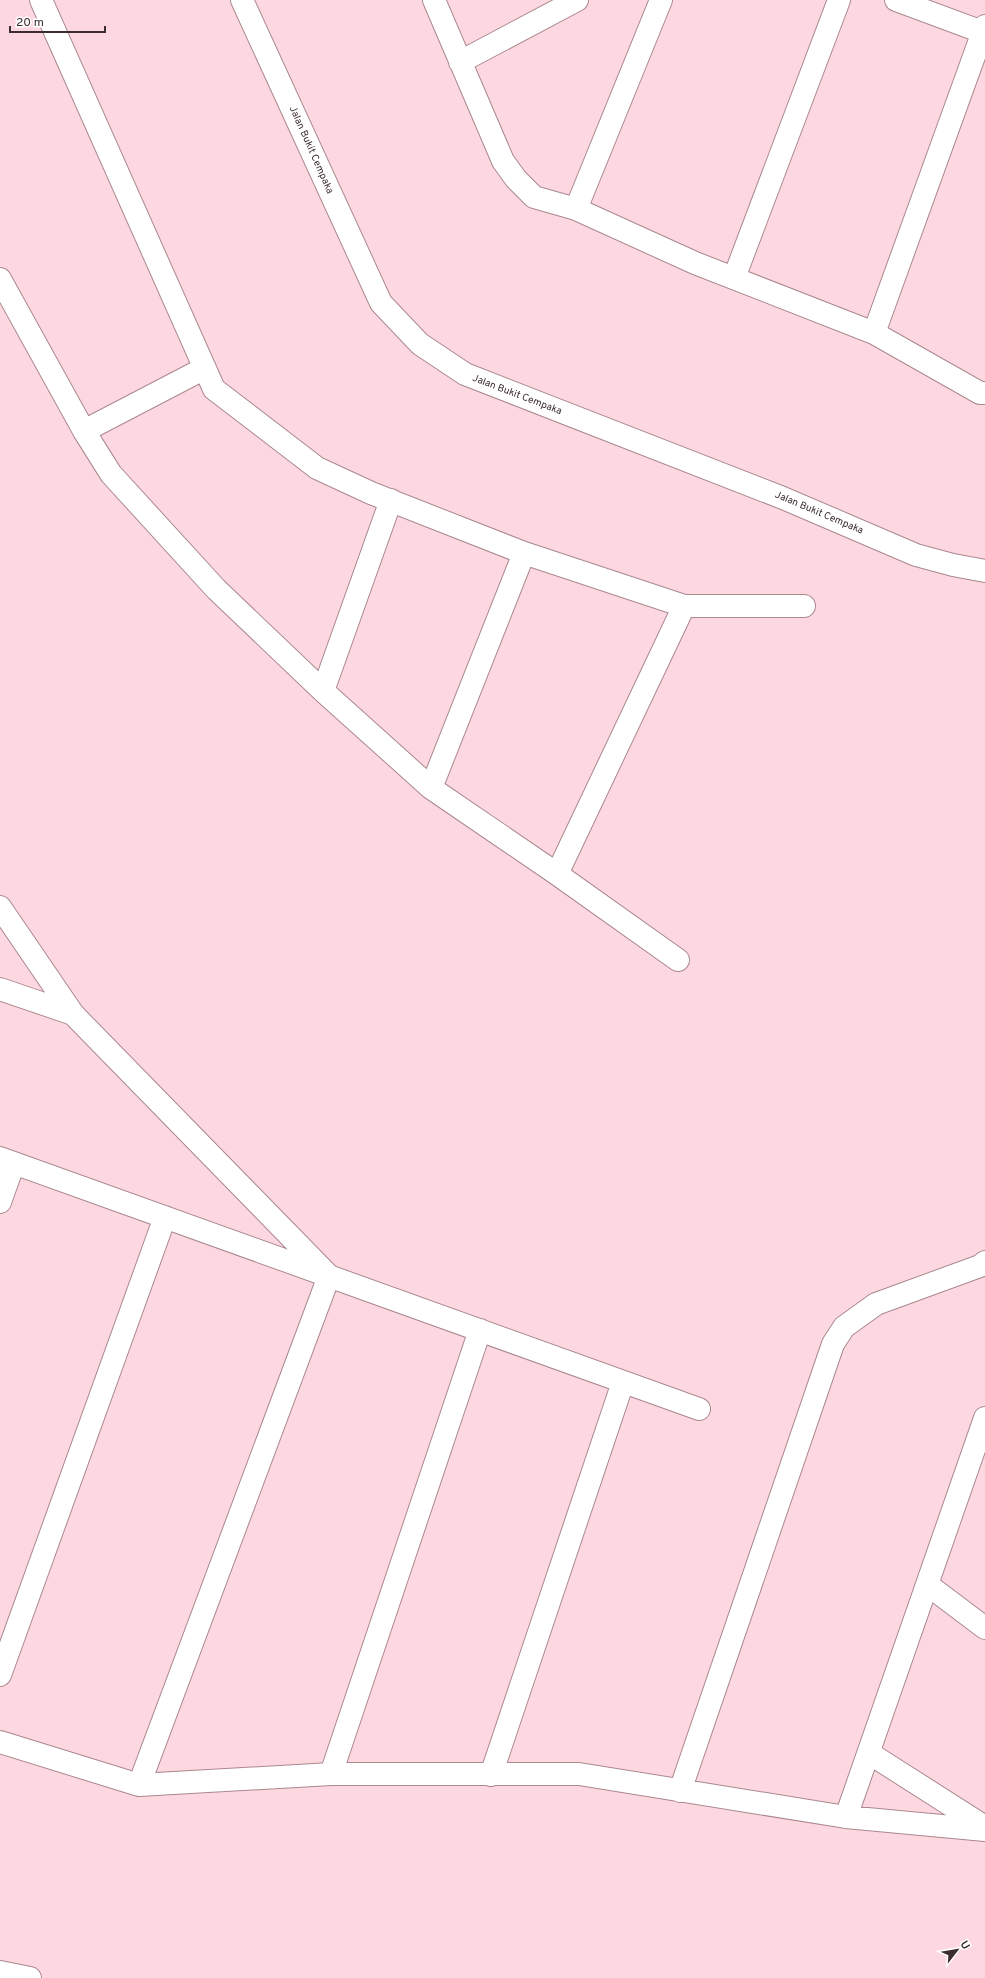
<svg xmlns="http://www.w3.org/2000/svg" width="985" height="1978" viewBox="0 0 985 1978" font-family="Overpass,sans-serif">
<style>
.lines{fill:none;stroke-linecap:round;stroke-linejoin:round}
.minor-casing{stroke:#aa888f;stroke-width:24}
.minor{stroke:#fff;stroke-width:22}
.labels{text-anchor:middle;dominant-baseline:central;stroke-width:3;stroke-linejoin:round;paint-order:stroke}
.street-label{font-size:10px;fill:#3a2c2f;stroke:#fff}
</style>
<rect width="100%" height="100%" fill="#fed8e0"/>
<g class="lines">
<g class="minor-casing">
<path id="minor" d="M 41,0 L 214,389 L 317,468 L 371,493 L 524,553 L 684,606 L 804,606
M 242,0 L 381,303 L 420,344 L 465,374 L 783,498 L 916,555 L 953,565 L 985,571
M 434,0 L 503,161 L 516,179 L 534,197 L 576,209 L 695,263 L 874,333 L 980,393 L 985,393
M 896,0 L 985,33
M 460,62 L 577,0
M 576,209 L 661,0
M 734,278 L 839,0
M 0,279 L 84,431 L 111,474 L 216,589 L 323,691 L 431,788 L 557,874 L 678,960
M 874,333 L 985,26
M 84,431 L 205,368
M 323,691 L 391,500
M 431,788 L 524,553
M 557,874 L 684,606
M 0,907 L 73,1014 L 329,1276 L 139,1785
M 0,989 L 73,1014
M 0,1158 L 699,1409
M 0,1202 L 14,1163
M 928,1585 L 985,1628
M 0,1675 L 165,1217
M 0,1742 L 139,1785 L 331,1774 L 579,1774 L 846,1817 L 985,1830
M 869,1753 L 985,1827
M 331,1774 L 480,1330
M 491,1775 L 623,1382
M 680,1791 L 833,1344 L 844,1327 L 876,1304 L 980,1266 L 985,1262
M 846,1817 L 985,1418
M 0,1972 L 30,1978"/>
</g>
<use href="#minor" class="minor"/>
</g>
<g class="labels">
<g class="street-label">
<text transform="translate(311 150) rotate(66)">Jalan Bukit Cempaka</text>
<text transform="translate(517 395) rotate(21)">Jalan Bukit Cempaka</text>
<text transform="translate(819 513) rotate(23)">Jalan Bukit Cempaka</text>
</g>
</g>
<g transform="translate(957 1950) rotate(59)" stroke="#ffffff" stroke-width="3" paint-order="stroke">
<path d="M0-3L7 15L0 10L-7 15Z" fill="#3a2c2f"/>
<text y="-6" font-size="11" font-weight="bold" text-anchor="middle" fill="#3a2c2f">U</text>
</g>
<path d="M10 26v6h95v-6" fill="none" stroke="#3a2c2f" stroke-width="2"/>
<text x="16" y="26" font-size="12" fill="#3a2c2f" stroke="#ffffff" stroke-width="3" paint-order="stroke">20 m</text>
</svg>
